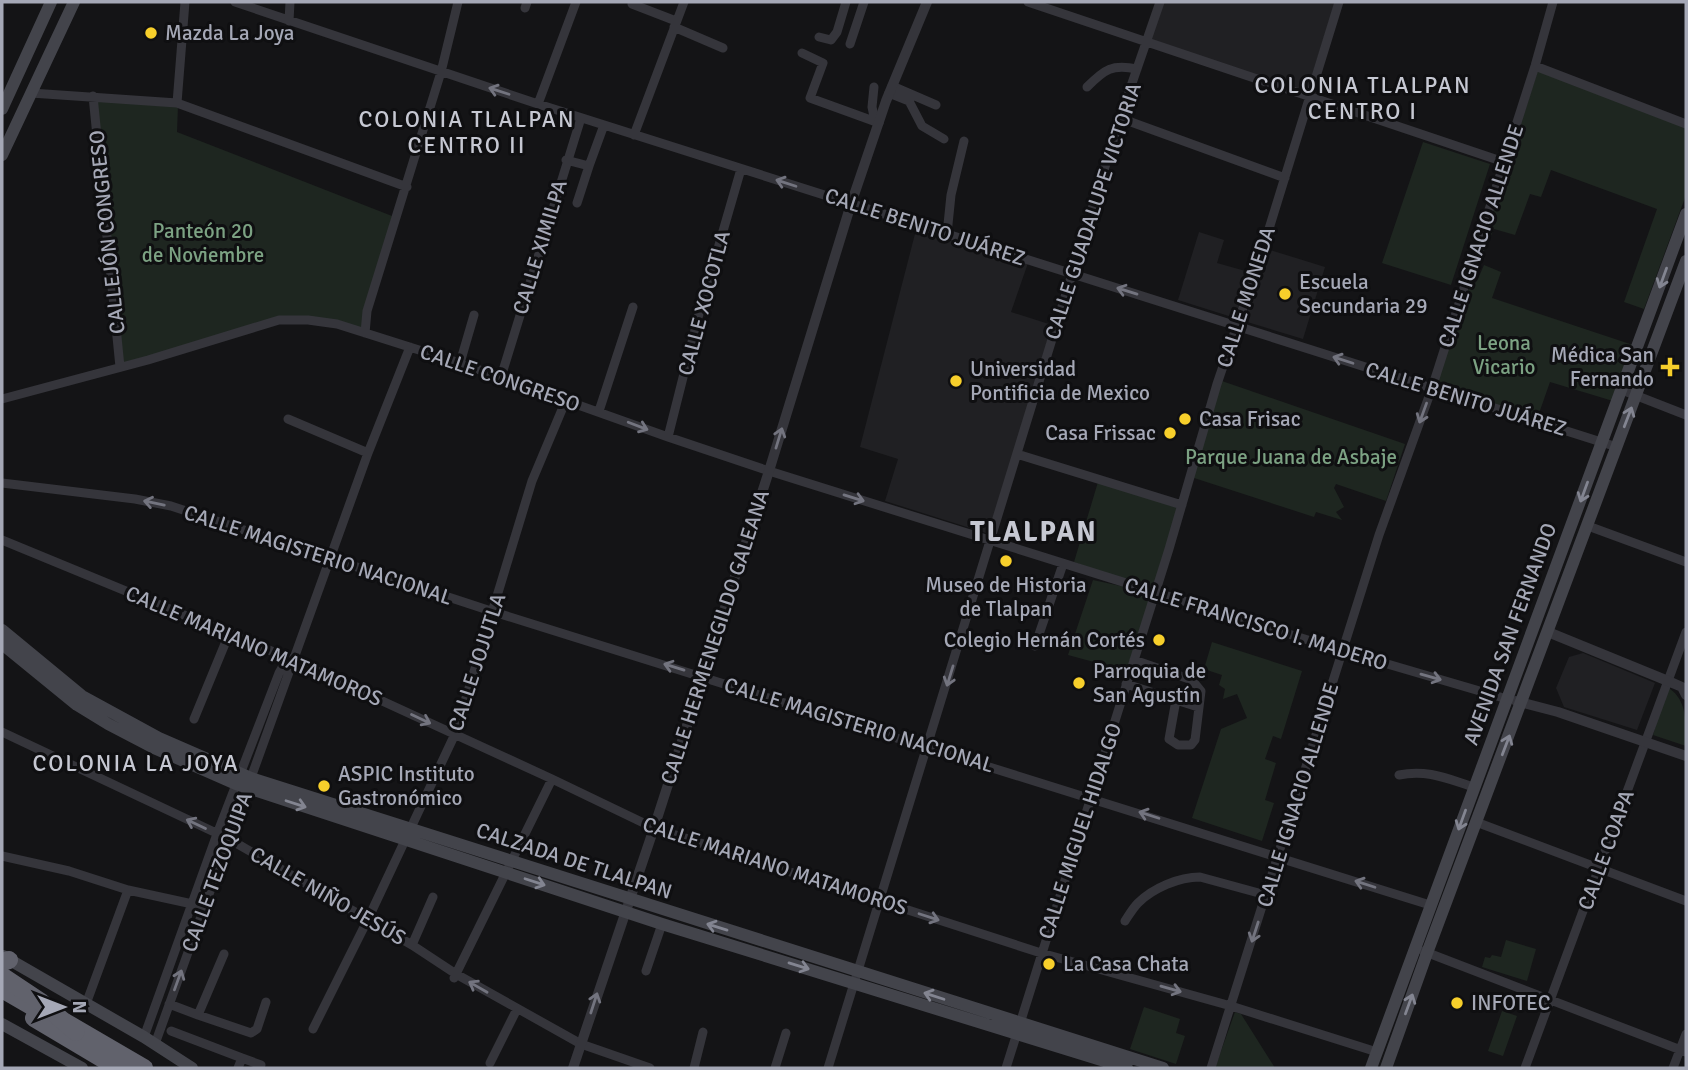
<svg xmlns="http://www.w3.org/2000/svg" width="1688" height="1070" viewBox="0 0 1688 1070" font-family="Signika,sans-serif">
<style>
.built{fill:#202023}
.green{fill:#1e2620}
.lines{fill:none;stroke-linecap:round;stroke-linejoin:round}
.minor{stroke:#35353b;stroke-width:9}
.tertiary{stroke:#35353b;stroke-width:10}
.secondary{stroke:#43444b;stroke-width:12}
.motorway{stroke:#61626c;stroke-width:18}
.motorway-bridge{stroke:#61626c;stroke-width:18}
.oneway{stroke:#73747f}
.oneway2{stroke:#838591}
.poi-dot{fill:#f7cf2b;stroke:#0f0f11;stroke-width:2.5}
.labels{text-anchor:middle;dominant-baseline:central;stroke-width:6;stroke-linejoin:round;paint-order:stroke}
.poi-label{font-size:21px;fill:#a5a8b6;stroke:#0f0f11;text-anchor:start}
.street-label{font-size:21px;fill:#a5a8b6;stroke:#0f0f11}
.park-label{font-size:21px;fill:#7ca283;stroke:#0f0f11}
.neighbourhood-label{font-size:23px;letter-spacing:2px;fill:#c6c8d2;stroke:#0f0f11}
.district-label{font-size:28px;font-weight:bold;letter-spacing:2px;fill:#c6c8d2;stroke:#0f0f11}
</style>
<rect width="100%" height="100%" fill="#141416"/>
<path class="built" d="M 1162,2 L 1335,2 L 1306,94 L 1149,41 Z
M 916,230 L 1028,263 L 1011,312 L 1052,325 L 989,534 L 885,501 L 898,459 L 860,447 Z
M 1199,232 L 1224,240 L 1217,263 L 1249,272 L 1235,318 L 1178,300 Z
M 1267,249 L 1325,267 L 1303,339 L 1244,321 Z
M 1583,653 L 1655,683 L 1637,730 L 1564,707 L 1556,688 L 1569,657 Z"/>
<path class="green" d="M 1538,70 L 1686,128 L 1686,195 L 1644,309 L 1624,302 L 1657,209 L 1551,170 L 1541,197 L 1530,194 L 1515,235 L 1494,229 L 1465,293 L 1477,281 L 1484,265 L 1501,272 L 1492,298 L 1633,345 L 1613,401 L 1550,382 L 1537,419 L 1435,386 L 1466,296 L 1463,295 L 1488,226 Z
M 96,100 L 178,106 L 177,132 L 392,216 L 362,332 L 335,324 L 278,320 L 122,366 Z
M 1423,142 L 1490,164 L 1451,285 L 1382,263 Z
M 1219,380 L 1405,444 L 1386,501 L 1336,484 L 1334,488 L 1344,507 L 1336,512 L 1342,520 L 1316,512 L 1314,517 L 1191,477 Z
M 1098,482 L 1181,505 L 1154,591 L 1074,562 Z
M 1093,580 L 1153,593 L 1127,671 L 1068,655 Z
M 1212,642 L 1302,671 L 1281,739 L 1273,736 L 1265,759 L 1276,763 L 1265,800 L 1274,803 L 1262,841 L 1192,818 L 1221,729 L 1247,718 L 1237,694 L 1223,699 L 1225,689 L 1219,685 L 1222,675 L 1204,669 Z
M 1667,687 C 1688,699 1686,724 1686,746 L 1653,735 Z
M 1506,940 L 1536,949 L 1527,981 L 1482,967 L 1485,957 L 1490,958 L 1492,955 L 1501,957 Z
M 1144,1007 L 1180,1019 L 1176,1033 L 1185,1036 L 1176,1064 L 1130,1049 Z
M 1502,1011 L 1517,1016 L 1503,1056 L 1488,1051 Z
M 1235,1012 L 1241,1014 L 1275,1068 L 1215,1068 Z"/>
<g class="lines">
<path class="minor" d="M 235,2 L 538,104 L 1617,447
M 1028,2 L 1504,162
M 632,4 L 676,21
M 525,8 L 527,2
M 289,21 L 290,2
M 674,27 L 723,48
M 819,37 L 831,40 L 837,32 L 846,2
M 850,44 L 864,2
M 802,53 L 823,63 L 810,98 L 879,123
M 1535,66 L 1686,124
M 892,86 L 936,105
M 874,87 L 872,107 L 875,121
M 1087,87 C 1105,69 1112,64 1137,69
M 31,93 L 177,103 L 407,187
M 889,93 L 909,101 L 922,126 L 944,139
M 93,96 L 120,367
M 177,103 L 185,2
M 538,104 L 576,2
M 1120,118 L 1285,178
M 634,135 L 684,2
M 566,160 L 589,166 L 604,125
M 577,203 L 589,166
M 947,234 L 951,195 L 964,141
M 365,333 L 367,311 L 441,72 L 458,2
M 460,363 L 474,315
M 501,377 L 581,118
M 1622,390 L 1686,415
M 2,399 L 148,360 L 279,320 L 308,320 L 337,324 L 460,363 L 668,437 L 769,471 L 1343,651 L 1507,699
M 599,411 L 633,307
M 288,419 L 368,453
M 668,437 L 699,314 L 741,169
M 1017,454 L 1182,505
M 2,483 L 135,499 L 171,506 L 494,612 L 1430,905
M 1588,526 L 1686,562
M 2,540 L 293,660 L 552,779 L 654,828 L 1041,953 L 1231,1006 L 1377,1052
M 1035,646 L 1063,564
M 1134,660 L 1192,680 L 1201,691 L 1195,740 L 1191,745 L 1178,745 L 1169,739 L 1176,700
M 1126,684 L 1198,707
M 194,719 L 229,634
M 2,732 L 229,839 L 412,945 L 456,974 L 581,1044 L 650,1068
M 1399,775 C 1427,769 1448,779 1474,787
M 1476,822 L 1686,901
M 2,856 L 69,871 L 128,890 L 197,905
M 1125,921 C 1129,915 1133,908 1138,903 C 1153,888 1179,877 1200,877 L 1266,895
M 412,945 L 433,897
M 1423,951 L 1686,1052
M 224,954 L 198,1015 L 251,1033 L 257,1029 L 266,1002
M 646,971 L 662,924
M 454,978 L 552,779
M 86,1004 L 128,890
M 169,1004 L 198,1015
M 313,1029 L 368,919 L 455,734 L 532,481 L 566,400
M 171,1031 L 242,1058 L 238,1068
M 144,1037 L 217,834 L 279,673 L 283,666 L 293,660
M 155,1044 L 368,453 L 410,347
M 242,1058 L 261,1065
M 490,1063 L 517,1009
M 694,1068 L 703,1032
M 775,1068 L 786,1033
M 828,1068 L 1120,118 L 1160,2
M 1006,1068 L 1169,549 L 1217,384 L 1260,258 L 1339,2
M 1211,1068 L 1379,535 L 1432,388 L 1535,66 L 1553,2
M 1525,1068 L 1686,632
M 1673,1068 L 1686,1034"/>
<path class="tertiary" d="M 1548,632 L 1668,681 L 1682,687 L 1686,695
M 1516,701 L 1558,712 L 1686,756
M 573,1068 L 654,828 L 769,471 L 851,204 L 886,101 L 927,2"/>
<path class="secondary" d="M 2,109 L 51,2
M 2,155 L 74,2
M 2,630 L 82,696 L 159,738 L 251,778 L 1163,1068
M 2,644 L 77,705 L 108,724 L 154,748 L 236,784 L 662,924 L 1127,1068
M 3,956 L 144,1037 L 192,1068
M 2,1024 L 82,1068
M 1371,1068 L 1686,214
M 1386,1068 L 1427,953 L 1686,261"/>
<path class="motorway" d="M 2,962 L 9,960
M 2,989 L 52,1018
M 34,1018 L 118,1068
M 65,1022 L 144,1068"/>
<path class="motorway-bridge" d="M 2,976 L 41,1002 L 76,1032"/>
</g>
<defs><path id="oneway-shaft" d="M-6 0H5M1.5-3L5.5 0L1.5 3" fill="none" stroke-width="1.6" stroke-linecap="round" stroke-linejoin="round" transform="scale(1.75)"/></defs>
<g class="oneway">
<use href="#oneway-shaft" transform="translate(499 91) rotate(-162)"/>
<use href="#oneway-shaft" transform="translate(786 183) rotate(-162)"/>
<use href="#oneway-shaft" transform="translate(1127 291) rotate(-163)"/>
<use href="#oneway-shaft" transform="translate(1343 360) rotate(-162)"/>
<use href="#oneway-shaft" transform="translate(1423 413) rotate(110)"/>
<use href="#oneway-shaft" transform="translate(638 426) rotate(21)"/>
<use href="#oneway-shaft" transform="translate(779 438) rotate(-73)"/>
<use href="#oneway-shaft" transform="translate(854 498) rotate(17)"/>
<use href="#oneway-shaft" transform="translate(154 503) rotate(-168)"/>
<use href="#oneway-shaft" transform="translate(674 667) rotate(-163)"/>
<use href="#oneway-shaft" transform="translate(950 676) rotate(107)"/>
<use href="#oneway-shaft" transform="translate(1431 677) rotate(16)"/>
<use href="#oneway-shaft" transform="translate(421 719) rotate(25)"/>
<use href="#oneway-shaft" transform="translate(1149 815) rotate(-162)"/>
<use href="#oneway-shaft" transform="translate(196 824) rotate(-155)"/>
<use href="#oneway-shaft" transform="translate(1365 884) rotate(-162)"/>
<use href="#oneway-shaft" transform="translate(929 917) rotate(18)"/>
<use href="#oneway-shaft" transform="translate(1255 932) rotate(108)"/>
<use href="#oneway-shaft" transform="translate(178 980) rotate(-70)"/>
<use href="#oneway-shaft" transform="translate(478 987) rotate(-150)"/>
<use href="#oneway-shaft" transform="translate(1171 989) rotate(16)"/>
<use href="#oneway-shaft" transform="translate(594 1003) rotate(-72)"/>
</g>
<g class="oneway2">
<use href="#oneway-shaft" transform="translate(1663 278) rotate(110)"/>
<use href="#oneway-shaft" transform="translate(1628 417) rotate(-69)"/>
<use href="#oneway-shaft" transform="translate(1584 492) rotate(110)"/>
<use href="#oneway-shaft" transform="translate(1506 745) rotate(-69)"/>
<use href="#oneway-shaft" transform="translate(296 804) rotate(18)"/>
<use href="#oneway-shaft" transform="translate(1462 820) rotate(110)"/>
<use href="#oneway-shaft" transform="translate(535 882) rotate(18)"/>
<use href="#oneway-shaft" transform="translate(717 927) rotate(-163)"/>
<use href="#oneway-shaft" transform="translate(799 966) rotate(17)"/>
<use href="#oneway-shaft" transform="translate(934 996) rotate(-162)"/>
<use href="#oneway-shaft" transform="translate(1409 1004) rotate(-70)"/>
</g>
<g class="poi-dot">
<circle cx="151" cy="33" r="7"/>
<circle cx="1285" cy="294" r="7"/>
<path d="M1666.5 356.5h7v7h7v7h-7v7h-7v-7h-7v-7h7z"/>
<circle cx="956" cy="381" r="7"/>
<circle cx="1185" cy="419" r="7"/>
<circle cx="1170" cy="433" r="7"/>
<circle cx="1006" cy="561" r="7"/>
<circle cx="1159" cy="640" r="7"/>
<circle cx="1079" cy="683" r="7"/>
<circle cx="324" cy="786" r="7"/>
<circle cx="1049" cy="964" r="7"/>
<circle cx="1457" cy="1003" r="7"/>
</g>
<g class="labels">
<g class="poi-label">
<text x="165" y="33">Mazda La Joya</text>
<text x="1299" y="282">Escuela<tspan x="1299" dy="24">Secundaria 29</tspan></text>
<text x="1654" y="355" text-anchor="end">Médica San<tspan x="1654" dy="24">Fernando</tspan></text>
<text x="970" y="369">Universidad<tspan x="970" dy="24">Pontificia de Mexico</tspan></text>
<text x="1199" y="419">Casa Frisac</text>
<text x="1156" y="433" text-anchor="end">Casa Frissac</text>
<text x="1006" y="585" text-anchor="middle">Museo de Historia<tspan x="1006" dy="24">de Tlalpan</tspan></text>
<text x="1145" y="640" text-anchor="end">Colegio Hernán Cortés</text>
<text x="1093" y="671">Parroquia de<tspan x="1093" dy="24">San Agustín</tspan></text>
<text x="338" y="774">ASPIC Instituto<tspan x="338" dy="24">Gastronómico</tspan></text>
<text x="1063" y="964">La Casa Chata</text>
<text x="1471" y="1003">INFOTEC</text>
</g>
<g class="street-label">
<text transform="translate(1093 211) rotate(-72)">CALLE GUADALUPE VICTORIA</text>
<text transform="translate(925 227) rotate(18)">CALLE BENITO JUÁREZ</text>
<text transform="translate(107 232) rotate(-96)">CALLEJÓN CONGRESO</text>
<text transform="translate(1481 236) rotate(-72)">CALLE IGNACIO ALLENDE</text>
<text transform="translate(540 247) rotate(-73)">CALLE XIMILPA</text>
<text transform="translate(1246 297) rotate(-72)">CALLE MONEDA</text>
<text transform="translate(704 303) rotate(-75)">CALLE XOCOTLA</text>
<text transform="translate(500 378) rotate(19)">CALLE CONGRESO</text>
<text transform="translate(1466 399) rotate(17)">CALLE BENITO JUÁREZ</text>
<text transform="translate(318 555) rotate(18)">CALLE MAGISTERIO NACIONAL</text>
<text transform="translate(1256 624) rotate(17)">CALLE FRANCISCO I. MADERO</text>
<text transform="translate(1510 634) rotate(-70)">AVENIDA SAN FERNANDO</text>
<text transform="translate(715 637) rotate(-72)">CALLE HERMENEGILDO GALEANA</text>
<text transform="translate(254 646) rotate(23)">CALLE MARIANO MATAMOROS</text>
<text transform="translate(477 662) rotate(-72)">CALLE JOJUTLA</text>
<text transform="translate(859 725) rotate(17)">CALLE MAGISTERIO NACIONAL</text>
<text transform="translate(1298 795) rotate(-73)">CALLE IGNACIO ALLENDE</text>
<text transform="translate(1080 831) rotate(-72)">CALLE MIGUEL HIDALGO</text>
<text transform="translate(1606 850) rotate(-70)">CALLE COAPA</text>
<text transform="translate(574 861) rotate(18)">CALZADA DE TLALPAN</text>
<text transform="translate(775 866) rotate(18)">CALLE MARIANO MATAMOROS</text>
<text transform="translate(217 872) rotate(-70)">CALLE TEZOQUIPA</text>
<text transform="translate(328 896) rotate(30)">CALLE NIÑO JESÚS</text>
</g>
<g class="park-label">
<text x="203" y="231">Panteón 20<tspan x="203" dy="24">de Noviembre</tspan></text>
<text x="1504" y="343">Leona<tspan x="1504" dy="24">Vicario</tspan></text>
<text x="1291" y="457">Parque Juana de Asbaje</text>
</g>
<g class="neighbourhood-label">
<text x="1363" y="85">COLONIA TLALPAN<tspan x="1363" dy="26">CENTRO I</tspan></text>
<text x="467" y="119">COLONIA TLALPAN<tspan x="467" dy="26">CENTRO II</tspan></text>
<text x="136" y="763">COLONIA LA JOYA</text>
</g>
<g class="district-label">
<text x="1034" y="532">TLALPAN</text>
</g>
</g>
<rect width="1688" height="1070" fill="none" stroke="#a5a8b6" stroke-width="7"/>
<g transform="translate(63 1007) rotate(90)" stroke="#0f0f11" stroke-width="5" paint-order="stroke">
<path d="M0-5L12 26L0 18L-12 26Z" fill="#a5a8b6"/>
<text y="-10" font-size="19" font-weight="bold" text-anchor="middle" fill="#a5a8b6">N</text>
</g>
</svg>
